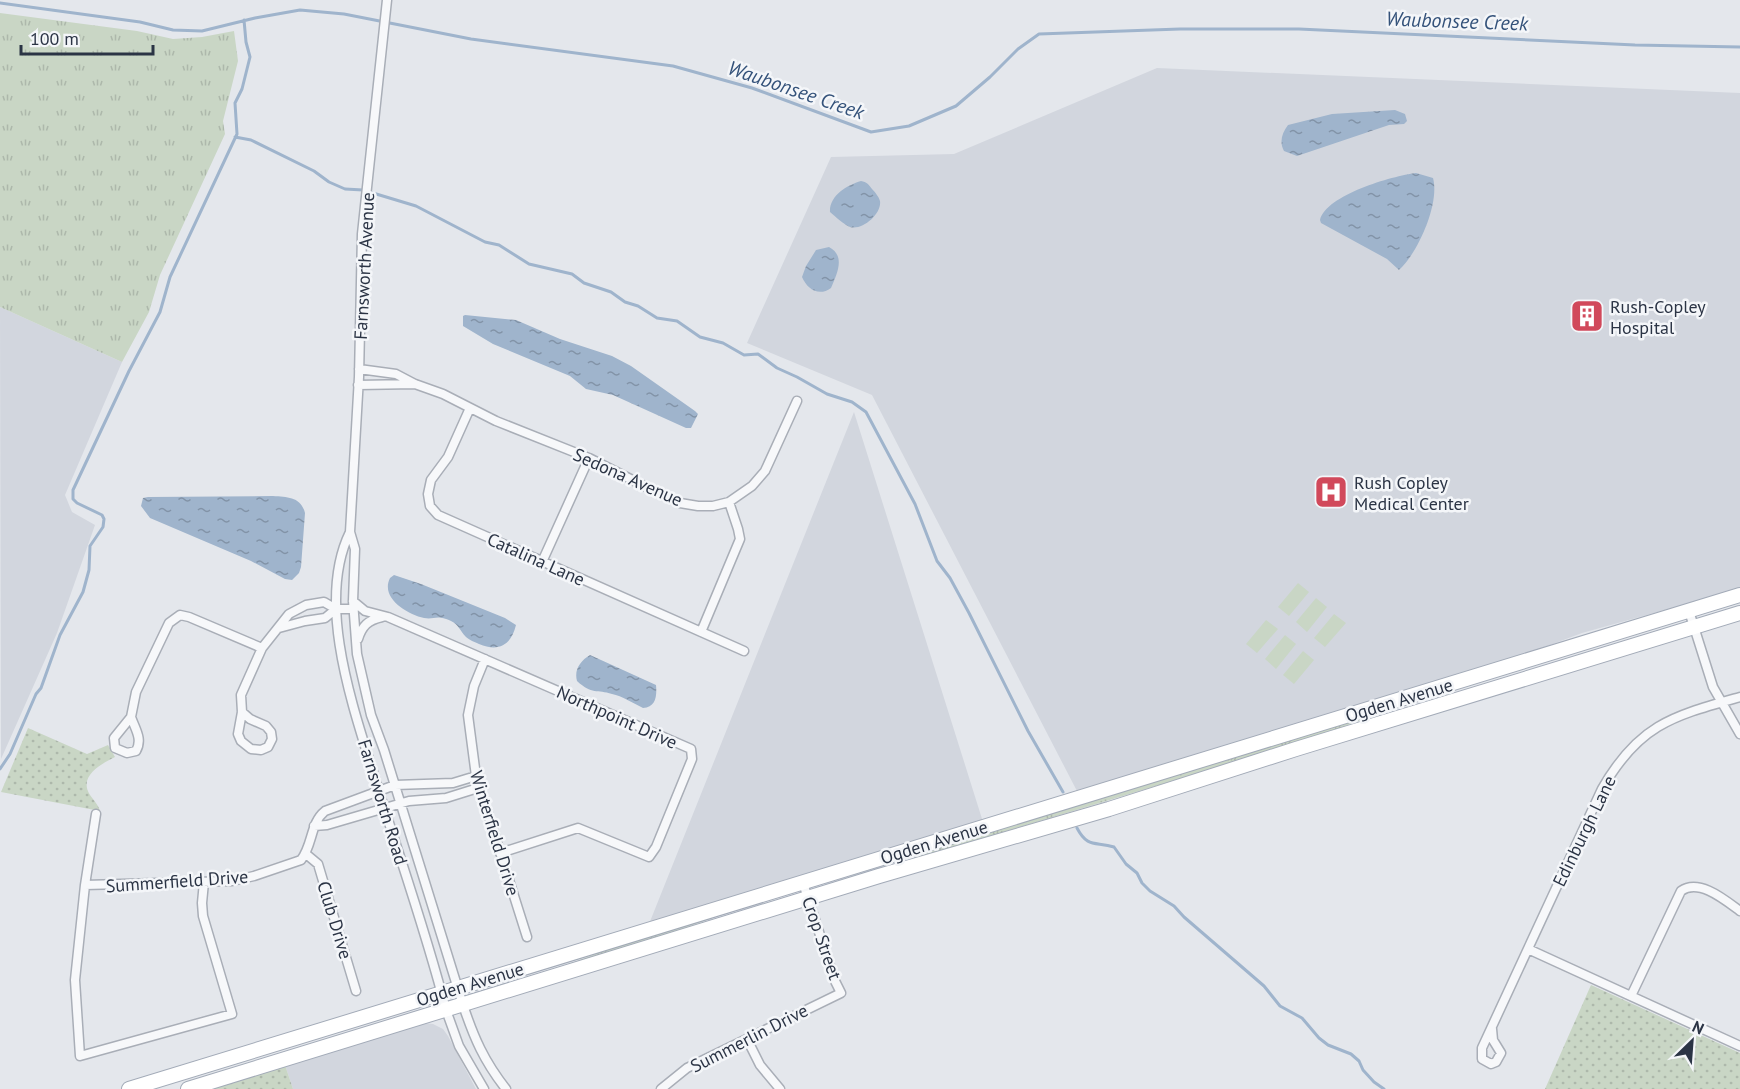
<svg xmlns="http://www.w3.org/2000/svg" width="1740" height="1089" viewBox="0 0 1740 1089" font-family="'PT Sans',sans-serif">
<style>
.built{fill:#d2d6de}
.grass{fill:url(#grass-tufts)}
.park{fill:url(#park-dots)}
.garden{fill:#c9d6c5}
.water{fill:url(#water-ripples)}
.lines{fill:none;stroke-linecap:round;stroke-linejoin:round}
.stream{stroke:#9fb4cc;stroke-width:3}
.minor-casing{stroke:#a9aeb7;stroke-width:11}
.primary-casing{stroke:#a3abb8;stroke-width:16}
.minor{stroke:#f7f8fa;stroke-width:8}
.primary{stroke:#fff;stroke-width:14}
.labels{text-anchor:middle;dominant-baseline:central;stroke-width:5;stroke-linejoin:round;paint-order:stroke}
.street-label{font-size:18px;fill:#2b3445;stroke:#f4f6f9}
.poi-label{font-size:18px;fill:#2b3445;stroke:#f4f6f9;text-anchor:start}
.water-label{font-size:20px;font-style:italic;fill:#34527a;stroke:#f4f6f9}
</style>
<defs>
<pattern id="grass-tufts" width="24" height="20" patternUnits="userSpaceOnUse" patternTransform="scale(1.5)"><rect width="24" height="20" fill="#c9d6c5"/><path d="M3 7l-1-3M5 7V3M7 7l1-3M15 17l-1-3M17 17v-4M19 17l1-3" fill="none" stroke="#adb8ab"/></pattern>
<pattern id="park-dots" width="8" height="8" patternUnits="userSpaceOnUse" patternTransform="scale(1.5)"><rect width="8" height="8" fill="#c9d6c5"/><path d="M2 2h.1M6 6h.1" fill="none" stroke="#adb8ab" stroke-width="1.8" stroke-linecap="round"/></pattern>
<pattern id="water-ripples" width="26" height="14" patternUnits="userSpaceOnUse" patternTransform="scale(1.5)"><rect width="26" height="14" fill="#9fb4cc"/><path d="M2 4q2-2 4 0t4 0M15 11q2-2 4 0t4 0" fill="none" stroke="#8293a7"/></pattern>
</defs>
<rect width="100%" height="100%" fill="#e4e7ec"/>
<path class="built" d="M 1157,68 L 1740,93 L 1740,589 L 1582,633 L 1507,661 L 1078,793 L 872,395 L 747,343 L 831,157 L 954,154 Z
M 0,307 L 122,362 L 65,495 L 72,512 L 95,525 L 57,633 L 1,759 Z
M 854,412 L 983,822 L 649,924 L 735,709 Z
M 424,1023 L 433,1024 L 443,1029 L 448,1036 L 476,1089 L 293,1089 L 285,1065 Z"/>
<path class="grass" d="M 0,13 L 137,31 L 173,39 L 202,37 L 234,31 L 238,61 L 223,121 L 225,134 L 160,275 L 149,312 L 122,362 L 0,307 Z
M 1378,712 L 1378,714 L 1295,744 L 891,866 L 971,837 Z
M 720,914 L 721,915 L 671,933 L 549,971 L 615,947 Z"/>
<path class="park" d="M 28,728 L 87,754 L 108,745 L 115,757 C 101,764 78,776 90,795 C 94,801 98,804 100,811 L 1,792 Z
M 1591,985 L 1740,1053 L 1740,1089 L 1545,1089 Z
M 285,1065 L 293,1089 L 207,1089 Z"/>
<path class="garden" d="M 1298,583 L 1309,592 L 1289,616 L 1278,607 Z
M 1316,598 L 1327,607 L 1307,632 L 1296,622 Z
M 1334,614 L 1346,623 L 1325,647 L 1314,638 Z
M 1266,620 L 1278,629 L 1257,653 L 1246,644 Z
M 1285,635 L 1296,644 L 1276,669 L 1265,659 Z
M 1303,651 L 1314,660 L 1294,684 L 1283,675 Z"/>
<path class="water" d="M 1395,110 L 1405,114 L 1407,121 L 1404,124 L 1389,125 L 1297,156 L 1284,151 C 1279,142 1282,133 1288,125 L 1332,114 Z
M 1416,173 L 1433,178 C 1440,203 1418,253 1399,270 L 1387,259 L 1321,223 L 1320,220 C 1326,195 1392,176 1416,173 Z
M 861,181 C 867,182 868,184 872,189 C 875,192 879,197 880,201 C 882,214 862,231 850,227 C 843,224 836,217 830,212 C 829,196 847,185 861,181 Z
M 829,247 C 846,256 837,274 831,288 C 819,297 807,289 802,277 L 806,266 L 816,250 Z
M 465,315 L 516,320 L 560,339 L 612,356 L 631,366 L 695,411 L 698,414 L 691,428 L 686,428 L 613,395 L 586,389 L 570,376 L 493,344 L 463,326 L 463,316 Z
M 273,496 C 288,497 301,497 305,513 L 301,567 L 299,573 L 292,580 L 285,579 L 251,561 L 150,518 L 141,506 L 143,498 L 148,497 Z
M 394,575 L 421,584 L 505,618 L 516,625 C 511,646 498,652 479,644 C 475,642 469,640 466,637 C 460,631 459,625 451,621 C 436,614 435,620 424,618 C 407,614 380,598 390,578 Z
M 590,655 L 656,685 C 657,696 656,707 643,708 C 633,703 622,696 612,694 C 597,689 592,695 577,681 C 574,670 580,661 590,655 Z"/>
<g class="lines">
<path class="stream" d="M 0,3 L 140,22 L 173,30 L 202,31 L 255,18 L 300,10 L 344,14 L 471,39 L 673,66 L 752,88 L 871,132 L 909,126 L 956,106 L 990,77 L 1018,49 L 1039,34 L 1180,29 L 1299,29 L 1635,45 L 1740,47
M 235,137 L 251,140 L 314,171 L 329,182 L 345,189 L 363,190 L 416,206 L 485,242 L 499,245 L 529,264 L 572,274 L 584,283 L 611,292 L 625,302 L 638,306 L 657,318 L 677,321 L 700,337 L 723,343 L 744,355 L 758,354 L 777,368 L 797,377 L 827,394 L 852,402 L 866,412 L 915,504 L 937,561 L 950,578 L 969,613 L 1028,731 L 1063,792
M 0,769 L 10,754 L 36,694 L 41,688 L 60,635 L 83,592 L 89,570 L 90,546 L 103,527 L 104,519 L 102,515 L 77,503 L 73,499 L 73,490 L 129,371 L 160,312 L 170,277 L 237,134 L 235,103 L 242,89 L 250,57 L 246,42 L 244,20
M 1077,828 C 1088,849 1096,841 1114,847 L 1126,864 L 1137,873 L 1142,883 L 1150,891 L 1174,906 L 1184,917 L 1264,986 L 1280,1006 L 1302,1018 L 1319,1038 L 1328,1045 L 1351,1054 L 1359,1061 L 1363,1070 L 1374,1082 L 1384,1089"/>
<g class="minor-casing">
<path id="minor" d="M 387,0 L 362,234 L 359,377 L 350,532 L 355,549 L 353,601 L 357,654 L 371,715 L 384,750 L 463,1005 C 474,1038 484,1061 506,1089
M 359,369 L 396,374 L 415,384 L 443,394 L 496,421 L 589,458 L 664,496 L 680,503 L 698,506 L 713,506 L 729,502 L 752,486 L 765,471 L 797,401
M 358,385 L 415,384
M 470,408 L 448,457 L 431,480 L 428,494 L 430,506 L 438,515 L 744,651
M 350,532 C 314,605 356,715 378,788 C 401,862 427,935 446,1010 L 459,1046 L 484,1089
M 542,562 L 589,458
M 353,601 L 365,611 L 388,617 L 691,749 L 692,759 L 656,847 L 649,857 L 578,828 L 500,853
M 1689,611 L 1713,687 L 1740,734
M 279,628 L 305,621 L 325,618 L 336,609
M 701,632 L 740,539 L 738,529 L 729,502
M 358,639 C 362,626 368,620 382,617
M 485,659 L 474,686 L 468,715 L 476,776 L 527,937
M 242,712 L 250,719 L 266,726 L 271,732 L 272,739 L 268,747 L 261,750 L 251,749 L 241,741 L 238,734 L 242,712 L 241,695 L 262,648 L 289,614 L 306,605 L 324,602 L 336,609 L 354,609
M 131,717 C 135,729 143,739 136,751 L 127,753 L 115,748 L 114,738 L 131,717 L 136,692 L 169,623 L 180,615 L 189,617 L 262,648
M 96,814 L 85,885 L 75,980 L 80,1056 L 232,1014 L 203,916 L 202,903 L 204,882
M 314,826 L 327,825 L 409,801 L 446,798 L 478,788
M 306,854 L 318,864 L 356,991
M 85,885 L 232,881 L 254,876 L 301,860 C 313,845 310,823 325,811 L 395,785 L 453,783 L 476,776
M 1528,949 L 1740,1046
M 1631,996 L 1681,891 C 1699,878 1725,900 1740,911
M 1492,1029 L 1493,1040 L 1501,1053 L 1496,1062 L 1491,1064 L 1482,1059 L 1482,1048 L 1602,789 C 1639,724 1673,716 1740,697
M 747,1039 L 760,1065 L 780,1089
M 661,1089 L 687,1068 L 841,993 L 835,981 L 803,883"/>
</g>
<g class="primary-casing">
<path id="primary" d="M 129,1089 L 1740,595
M 188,1089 L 879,876 L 1109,809 L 1296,749 L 1740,613"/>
</g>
<use href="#minor" class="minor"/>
<use href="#primary" class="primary"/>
</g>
<defs>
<g id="building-square" transform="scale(1.725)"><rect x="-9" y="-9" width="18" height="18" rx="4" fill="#d1495b" stroke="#f4f6f9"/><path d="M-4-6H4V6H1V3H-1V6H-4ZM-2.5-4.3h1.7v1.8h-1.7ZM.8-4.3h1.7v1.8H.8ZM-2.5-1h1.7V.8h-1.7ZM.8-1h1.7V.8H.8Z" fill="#fff"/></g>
<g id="hospital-square" transform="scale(1.725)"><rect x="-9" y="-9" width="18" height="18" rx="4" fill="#d1495b" stroke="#f4f6f9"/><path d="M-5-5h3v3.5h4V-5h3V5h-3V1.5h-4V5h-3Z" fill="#fff"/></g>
</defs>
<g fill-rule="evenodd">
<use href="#building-square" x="1587" y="316"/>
<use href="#hospital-square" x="1331" y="492"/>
</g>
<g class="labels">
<g class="street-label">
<text transform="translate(364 266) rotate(-87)">Farnsworth Avenue</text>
<text transform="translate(628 477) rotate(24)">Sedona Avenue</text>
<text transform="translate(536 559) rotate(24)">Catalina Lane</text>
<text transform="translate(1399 700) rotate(-17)">Ogden Avenue</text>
<text transform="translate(617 717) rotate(24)">Northpoint Drive</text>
<text transform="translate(383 802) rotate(73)">Farnsworth Road</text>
<text transform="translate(1584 831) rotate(-64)">Edinburgh Lane</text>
<text transform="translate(495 833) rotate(73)">Winterfield Drive</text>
<text transform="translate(934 842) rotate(-17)">Ogden Avenue</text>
<text transform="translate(177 881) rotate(-4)">Summerfield Drive</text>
<text transform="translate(335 920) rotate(73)">Club Drive</text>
<text transform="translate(822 938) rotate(71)">Crop Street</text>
<text transform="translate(470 984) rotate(-17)">Ogden Avenue</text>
<text transform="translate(749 1038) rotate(-27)">Summerlin Drive</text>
</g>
<g class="poi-label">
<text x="1610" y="306">Rush-Copley<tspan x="1610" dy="21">Hospital</tspan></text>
<text x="1354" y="482">Rush Copley<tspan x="1354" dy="21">Medical Center</tspan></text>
</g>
<g class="water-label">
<text transform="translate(1457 21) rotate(2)">Waubonsee Creek</text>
<text transform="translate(796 90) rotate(19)">Waubonsee Creek</text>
</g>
</g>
<g transform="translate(1692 1041) rotate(25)" stroke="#f4f6f9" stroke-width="4.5" paint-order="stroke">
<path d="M0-4.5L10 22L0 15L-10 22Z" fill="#2b3445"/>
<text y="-9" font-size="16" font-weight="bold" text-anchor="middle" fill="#2b3445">N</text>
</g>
<path d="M21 45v9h132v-9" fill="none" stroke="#2b3445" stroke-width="3"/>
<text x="30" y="45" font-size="18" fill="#2b3445" stroke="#f4f6f9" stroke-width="4.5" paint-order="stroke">100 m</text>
</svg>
